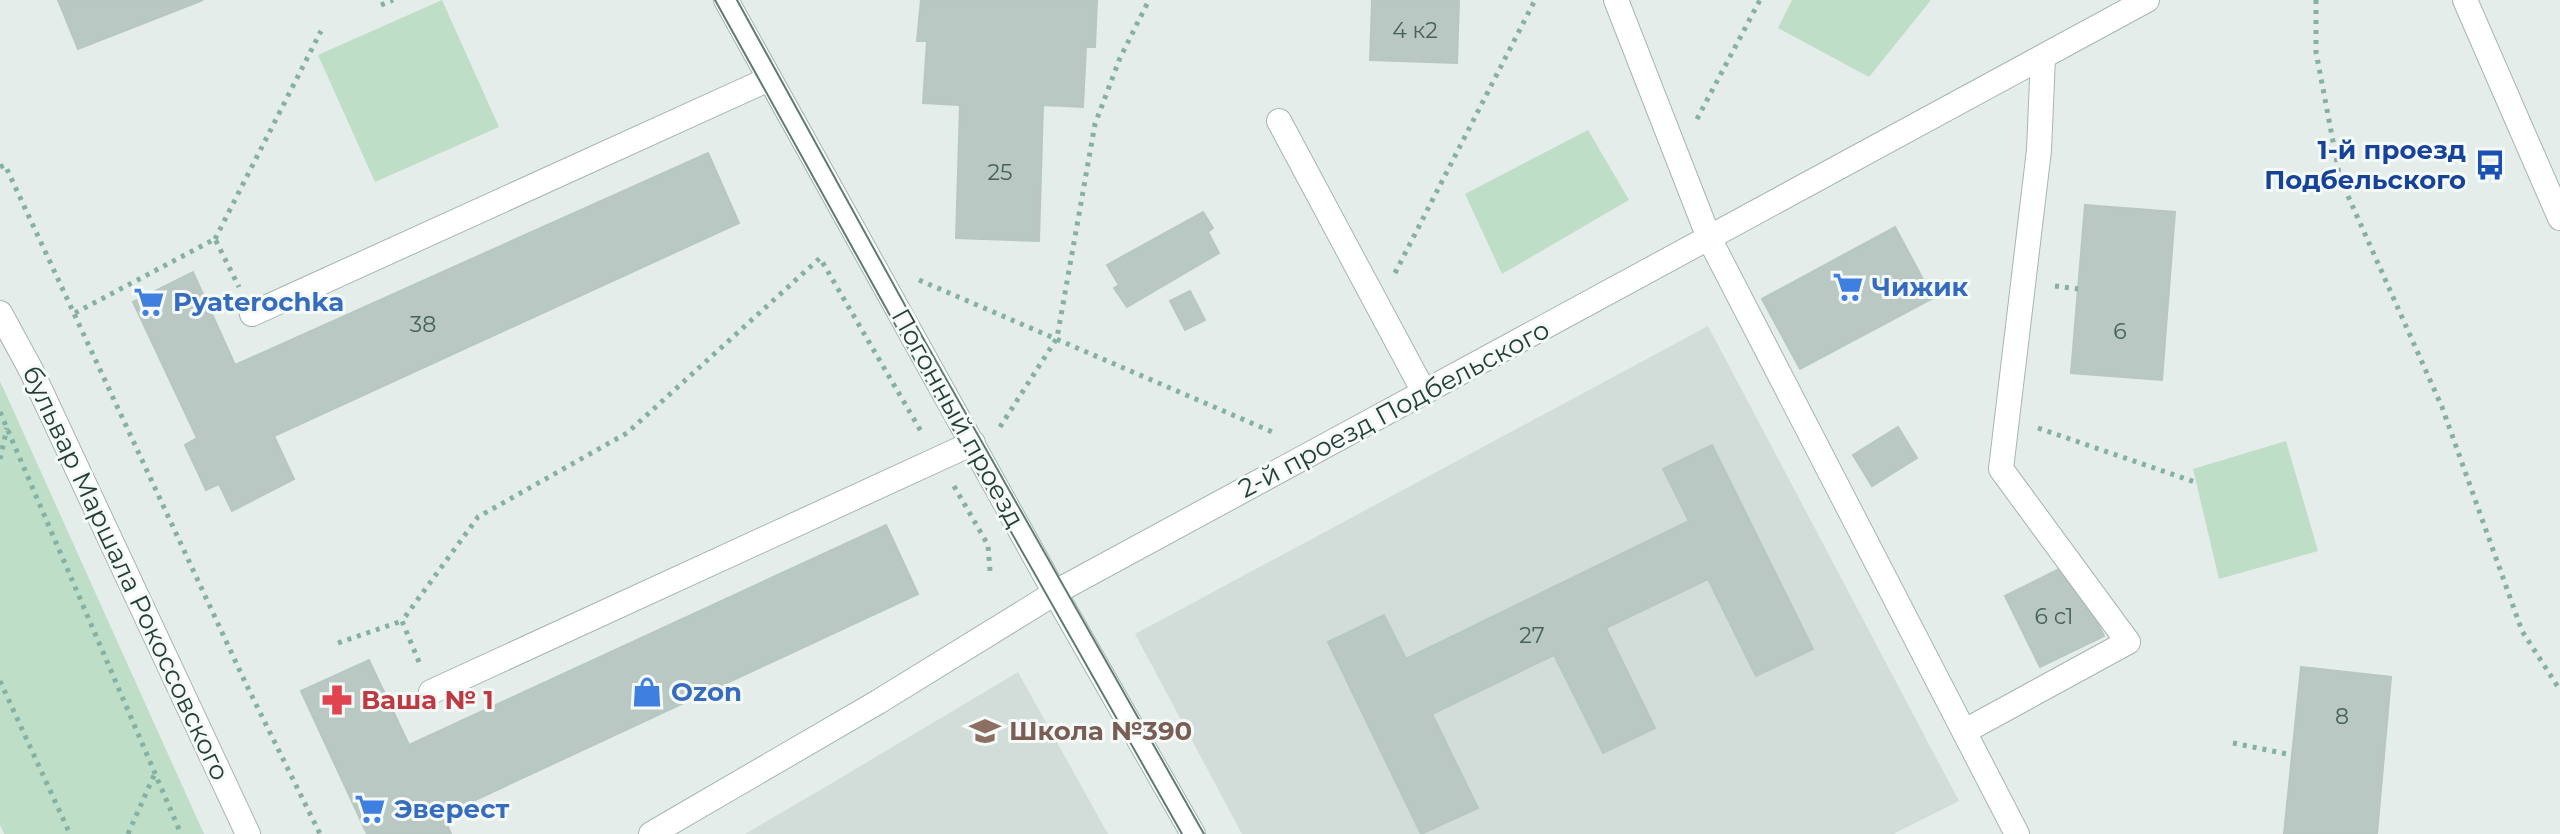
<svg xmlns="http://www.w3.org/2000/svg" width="2560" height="834" viewBox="0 0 2560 834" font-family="Montserrat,sans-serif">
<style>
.built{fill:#d2ddd9}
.green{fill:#bedec8}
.building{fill:#b9c8c3;stroke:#b7c7c1;stroke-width:2}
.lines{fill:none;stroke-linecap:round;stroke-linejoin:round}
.minor-casing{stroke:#a7b5b1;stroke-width:26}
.path{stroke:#85b1a5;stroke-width:5;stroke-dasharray:4 6;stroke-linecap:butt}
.minor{stroke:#fff;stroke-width:24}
.tram{stroke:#5e7a74;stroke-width:2}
.labels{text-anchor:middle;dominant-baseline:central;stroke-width:6;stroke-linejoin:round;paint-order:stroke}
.number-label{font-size:22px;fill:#49615c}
.transit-label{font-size:26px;font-weight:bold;fill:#164399;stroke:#f5faf8;text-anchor:end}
.shop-label{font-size:26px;font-weight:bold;fill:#366cbe;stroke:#f5faf8;text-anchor:start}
.street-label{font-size:26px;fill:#243f39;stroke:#f5faf8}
.health-label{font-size:26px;font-weight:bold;fill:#be3a42;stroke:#f5faf8;text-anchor:start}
.education-label{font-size:26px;font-weight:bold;fill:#785e54;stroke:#f5faf8;text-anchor:start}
</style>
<rect width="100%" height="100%" fill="#e4edea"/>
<path class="built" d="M 1708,326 L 1959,801 L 1893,834 L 1242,834 L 1135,634 Z
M 1018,672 L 1108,834 L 745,834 L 822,789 Z"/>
<path class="green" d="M 442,0 L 499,127 L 375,182 L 318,55 Z
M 1792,0 L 1931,0 L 1869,77 L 1778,28 Z
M 1588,130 L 1629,200 L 1502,274 L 1465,194 Z
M 0,381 L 204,834 L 4,834 L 0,825 Z
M 2286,441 L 2318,551 L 2219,579 L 2193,469 Z"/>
<path class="building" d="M 58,0 L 203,0 L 78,49 Z
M 921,0 L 1097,0 L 1095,47 L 1086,47 L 1083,107 L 1043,105 L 1039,241 L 956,238 L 960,105 L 923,103 L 927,41 L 917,41 Z
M 1372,0 L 1459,0 L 1457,63 L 1370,60 Z
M 708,153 L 739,223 L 274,436 L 294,479 L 232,511 L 219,484 L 206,490 L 185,445 L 197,438 L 133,302 L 193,272 L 235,365 Z
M 2085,205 L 2175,212 L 2162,380 L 2071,373 Z
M 1203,212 L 1213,228 L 1208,232 L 1219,253 L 1127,307 L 1114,288 L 1119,285 L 1107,265 Z
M 1895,227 L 1933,298 L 1800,369 L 1762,299 Z
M 1190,291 L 1205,320 L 1185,330 L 1170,301 Z
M 1898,427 L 1917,458 L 1872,486 L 1853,455 Z
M 1712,445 L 1813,649 L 1756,676 L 1708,579 L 1606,628 L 1655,728 L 1603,753 L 1554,655 L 1432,714 L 1478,808 L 1421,834 L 1328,642 L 1384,615 L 1406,659 L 1689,521 L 1663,469 Z
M 886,525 L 918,594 L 443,815 L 451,834 L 367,834 L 301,691 L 369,660 L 409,745 Z
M 2069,564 L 2104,636 L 2040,667 L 2005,596 Z
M 2301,667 L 2391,677 L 2377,834 L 2284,834 Z"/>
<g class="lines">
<g class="minor-casing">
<path id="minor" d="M 726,0 L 1055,593 L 1193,834
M 1616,0 L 1709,238 L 2017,834
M 2465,0 L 2560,218
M 1279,121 L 1424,392
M 0,313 L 31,370 L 248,834
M 252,314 L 769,79
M 431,692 L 973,443
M 1965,731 L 2128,642 L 2001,469 L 2039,150 L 2043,57
M 651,834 L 878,702 L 1063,588 L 2147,0"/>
</g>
<path class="path" d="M 2316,0 L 2316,52 L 2340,178 L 2442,407 L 2522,631 L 2560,690
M 381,5 L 393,0
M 1697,119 L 1760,0
M 0,167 L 5,165 L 246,684 L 320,834
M 215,239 L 321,31
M 1395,273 L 1535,0
M 919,280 L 1277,434
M 2055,286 L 2078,289
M 75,313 L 215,239 L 239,287
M 0,412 L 181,834
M 1000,427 L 1057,338 L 1095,124 L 1120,58 L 1149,0
M 2038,428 L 2195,482
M 0,459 L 7,428
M 954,486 L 988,545 L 990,571
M 338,643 L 402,621
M 419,662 L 402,621 L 478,517 L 627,433 L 820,258 L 922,433
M 0,681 L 70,834
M 2233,743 L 2292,755
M 128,834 L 155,773"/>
<use href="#minor" class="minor"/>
<path class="tram" d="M 715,0 L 963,447 L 1182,834
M 737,0 L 923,338 L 1204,834"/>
</g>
<defs>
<g id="bus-bare" transform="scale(2.4)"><path d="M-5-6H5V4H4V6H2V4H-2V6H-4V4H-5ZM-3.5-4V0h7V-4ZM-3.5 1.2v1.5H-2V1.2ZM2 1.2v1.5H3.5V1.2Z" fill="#1a4fb4" stroke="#f5faf8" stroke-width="2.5" paint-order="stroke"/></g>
<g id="supermarket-bare" transform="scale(2.4)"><path d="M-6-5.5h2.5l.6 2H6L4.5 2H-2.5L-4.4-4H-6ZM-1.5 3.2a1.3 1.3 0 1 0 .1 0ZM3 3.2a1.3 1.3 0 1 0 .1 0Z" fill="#3f7fe0" stroke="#f5faf8" stroke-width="2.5" paint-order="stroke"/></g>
<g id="shop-bare" transform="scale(2.4)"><path d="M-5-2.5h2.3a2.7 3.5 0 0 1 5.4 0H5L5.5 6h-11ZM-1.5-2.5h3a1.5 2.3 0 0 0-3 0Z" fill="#3f7fe0" stroke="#f5faf8" stroke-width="2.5" paint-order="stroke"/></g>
<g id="pharmacy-bare" transform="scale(2.4)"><path d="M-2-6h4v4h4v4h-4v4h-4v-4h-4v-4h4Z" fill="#e0444e" stroke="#f5faf8" stroke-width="2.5" paint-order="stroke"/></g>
<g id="school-bare" transform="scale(2.4)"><path d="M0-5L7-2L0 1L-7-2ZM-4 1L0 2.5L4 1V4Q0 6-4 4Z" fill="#8d6e63" stroke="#f5faf8" stroke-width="2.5" paint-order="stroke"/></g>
</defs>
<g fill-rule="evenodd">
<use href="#bus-bare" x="2490" y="165"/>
<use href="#supermarket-bare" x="1848" y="287"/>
<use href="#supermarket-bare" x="149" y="302"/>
<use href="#shop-bare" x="647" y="692"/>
<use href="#pharmacy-bare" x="337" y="700"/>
<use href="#school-bare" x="985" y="731"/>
<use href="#supermarket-bare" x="370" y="809"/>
</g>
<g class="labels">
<g class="number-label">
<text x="1415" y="30">4 к2</text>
<text x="1000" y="172">25</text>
<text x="423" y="324">38</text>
<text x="2120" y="331">6</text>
<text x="2054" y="616">6 с1</text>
<text x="1532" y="635">27</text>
<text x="2342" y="716">8</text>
</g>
<g class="transit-label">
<text x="2466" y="150">1-й проезд<tspan x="2466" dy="30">Подбельского</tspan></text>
</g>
<g class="shop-label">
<text x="1872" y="287">Чижик</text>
<text x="173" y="302">Pyaterochka</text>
<text x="671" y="692">Ozon</text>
<text x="394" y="809">Эверест</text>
</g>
<g class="street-label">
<text transform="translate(1394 409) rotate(-28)">2-й проезд Подбельского</text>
<text transform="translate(958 418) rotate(61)">Погонный проезд</text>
<text transform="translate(126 573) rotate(65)">бульвар Маршала Рокоссовского</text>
</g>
<g class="health-label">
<text x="361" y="700">Ваша № 1</text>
</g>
<g class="education-label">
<text x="1009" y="731">Школа №390</text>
</g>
</g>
</svg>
